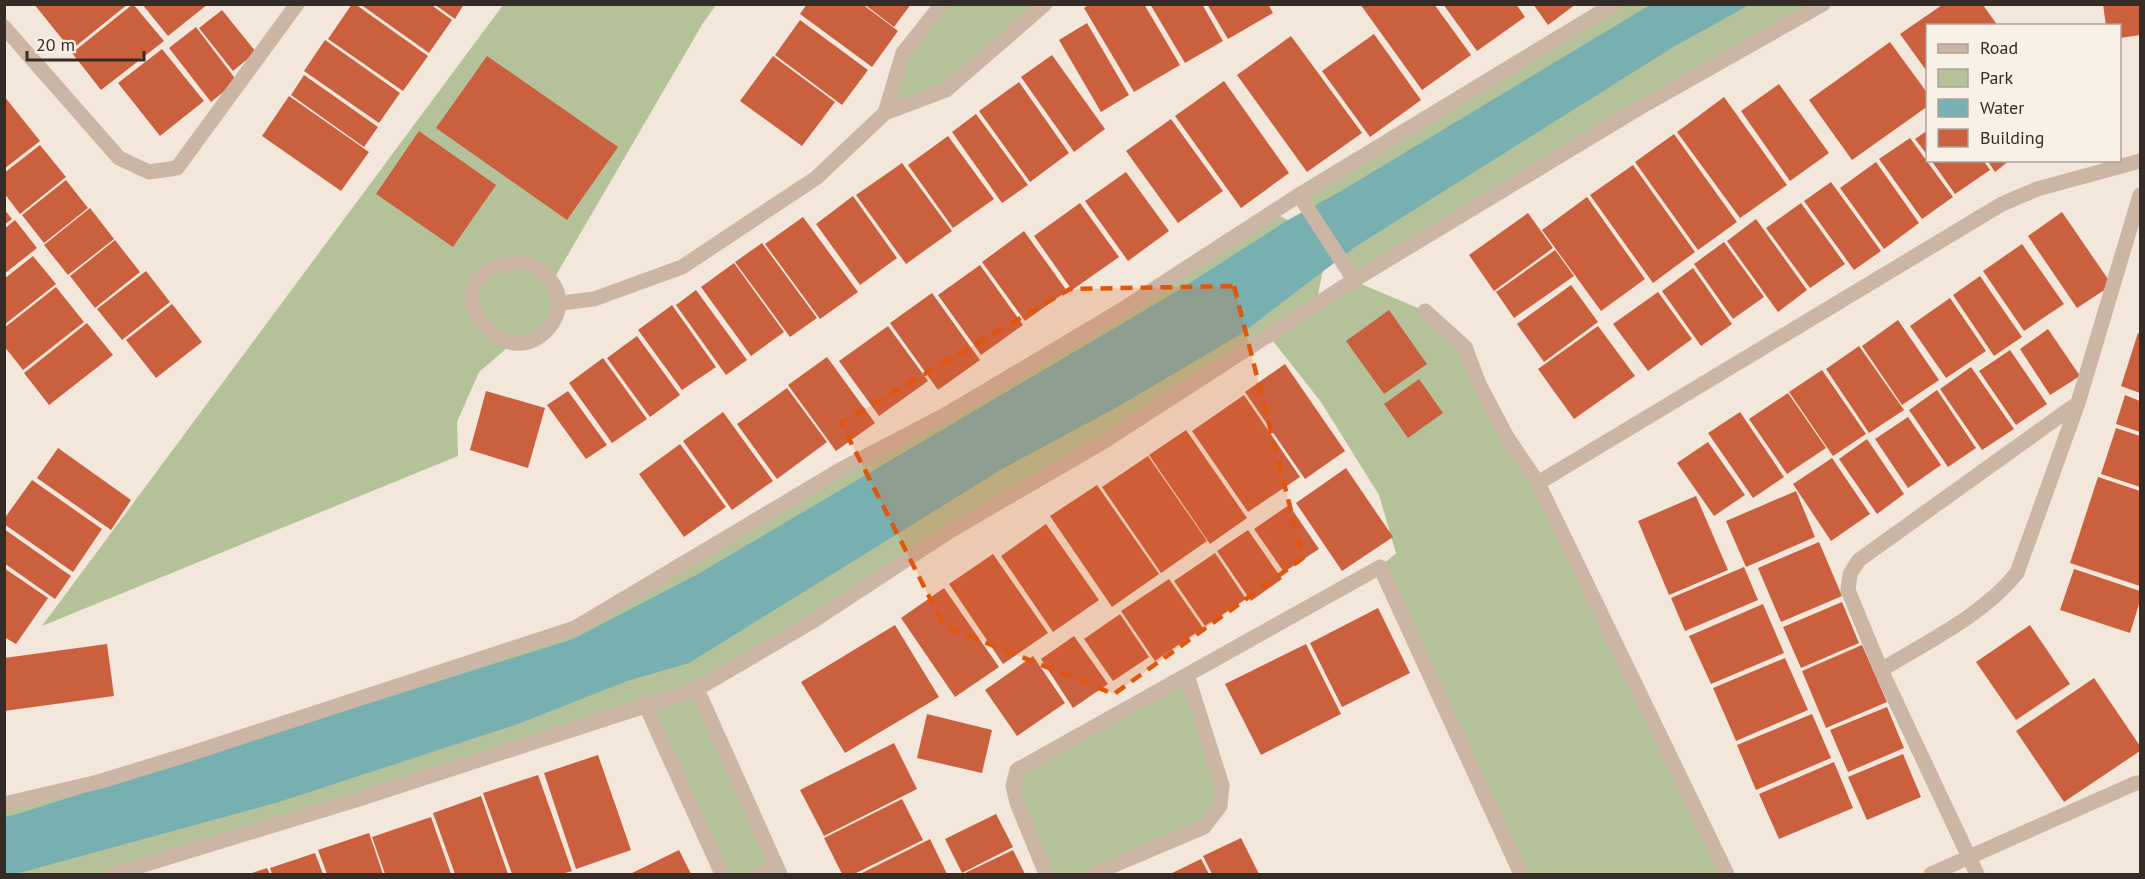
<svg xmlns="http://www.w3.org/2000/svg" width="2145" height="879" viewBox="0 0 2145 879" font-family="'PT Sans',sans-serif">
<style>
.green{fill:#b5c299}
.water{fill:#78afb1}
.building{fill:#cb603f}
.lines{fill:none;stroke-linecap:round;stroke-linejoin:round}
.street{stroke:#cbb6a5;stroke-width:15}
.marked{fill:#df570d;fill-opacity:0.2;stroke:#df570d;stroke-width:4.5;stroke-dasharray:12 8;stroke-linejoin:round}
</style>
<rect width="100%" height="100%" fill="#f2e7da"/>
<path class="green" d="M 503,5 L 716,5 L 703,23 L 552,282 L 555,320 L 513,343 L 479,372 L 457,422 L 458,456 L 42,626 Z
M 942,5 L 1045,5 L 946,90 L 885,113 L 903,53 Z
M 1614,5 L 1823,5 L 1354,281 L 1425,311 L 1465,347 L 1507,437 L 1726,874 L 1521,874 L 1380,567 L 1396,553 L 1379,495 L 1321,402 L 1269,336 L 698,689 L 780,874 L 722,874 L 645,704 L 114,874 L 5,874 L 5,804 L 575,628 L 1271,212 L 1288,220 L 1323,270 L 1316,304 L 1354,280 L 1299,195 Z
M 1187,675 L 1222,785 L 1204,827 L 1093,874 L 1046,874 L 1017,803 L 1017,770 Z"/>
<path class="water" d="M 1650,5 L 1749,5 L 1675,46 L 1355,247 L 1241,334 L 1119,406 L 1002,469 L 689,663 L 627,681 L 518,724 L 282,801 L 23,872 L 5,874 L 5,817 L 17,814 L 573,639 L 698,574 L 1174,293 L 1288,220 L 1336,194 Z"/>
<path class="building" d="M 34,4 L 128,4 L 71,50 Z
M 133,4 L 164,41 L 101,90 L 72,53 Z
M 142,4 L 208,4 L 168,36 Z
M 352,4 L 355,4 L 428,56 L 403,91 L 328,39 Z
M 360,4 L 430,4 L 452,20 L 429,53 Z
M 434,4 L 464,4 L 455,19 Z
M 807,4 L 862,4 L 898,31 L 872,67 L 800,14 Z
M 864,4 L 911,4 L 894,27 Z
M 1090,4 L 1144,4 L 1180,65 L 1134,92 L 1084,8 Z
M 1150,4 L 1202,4 L 1223,41 L 1185,63 Z
M 1207,4 L 1268,4 L 1273,13 L 1228,39 Z
M 1360,4 L 1434,4 L 1471,55 L 1422,90 Z
M 1443,4 L 1516,4 L 1525,17 L 1477,51 Z
M 1533,4 L 1576,4 L 1548,25 Z
M 2103,4 L 2140,4 L 2140,35 L 2120,38 L 2120,26 L 2106,26 Z
M 1942,5 L 1983,5 L 1998,26 L 1928,26 L 1928,73 L 1900,34 Z
M 222,10 L 256,52 L 233,71 L 199,28 Z
M 800,20 L 868,70 L 842,105 L 775,55 Z
M 1087,23 L 1129,95 L 1101,112 L 1059,40 Z
M 196,27 L 237,81 L 211,102 L 169,48 Z
M 1374,34 L 1421,100 L 1370,137 L 1322,71 Z
M 1291,36 L 1362,133 L 1307,172 L 1237,75 Z
M 325,40 L 400,93 L 379,123 L 304,71 Z
M 1890,42 L 1928,94 L 1928,106 L 1852,160 L 1809,100 Z
M 162,49 L 204,101 L 160,136 L 118,83 Z
M 1052,55 L 1105,129 L 1074,152 L 1021,77 Z
M 487,56 L 618,147 L 567,220 L 436,128 Z
M 773,56 L 835,102 L 802,146 L 740,101 Z
M 304,75 L 378,127 L 364,147 L 291,95 Z
M 1224,81 L 1289,173 L 1241,208 L 1175,116 Z
M 1019,82 L 1069,153 L 1030,182 L 979,111 Z
M 1779,84 L 1829,153 L 1790,181 L 1741,111 Z
M 4,96 L 40,141 L 4,169 Z
M 289,96 L 369,152 L 341,191 L 262,136 Z
M 1724,97 L 1787,185 L 1740,218 L 1677,132 Z
M 976,114 L 1028,185 L 1002,203 L 952,132 Z
M 1171,119 L 1223,191 L 1178,223 L 1126,151 Z
M 1928,130 L 1928,156 L 1915,139 Z
M 419,131 L 496,185 L 453,247 L 376,194 Z
M 1674,134 L 1737,222 L 1698,250 L 1635,162 Z
M 948,136 L 994,199 L 953,228 L 908,165 Z
M 1910,138 L 1953,197 L 1922,219 L 1879,159 Z
M 40,145 L 66,177 L 20,214 L 4,193 L 4,173 Z
M 1931,160 L 1983,160 L 1990,170 L 1955,194 Z
M 1987,160 L 2010,160 L 1995,172 Z
M 1876,162 L 1919,223 L 1884,249 L 1840,188 Z
M 902,163 L 952,231 L 906,264 L 856,195 Z
M 1633,165 L 1695,252 L 1653,283 L 1590,195 Z
M 1126,172 L 1169,231 L 1128,261 L 1085,201 Z
M 66,180 L 88,208 L 44,243 L 22,215 Z
M 1831,182 L 1881,251 L 1854,270 L 1804,201 Z
M 853,196 L 897,258 L 860,285 L 816,224 Z
M 1587,197 L 1645,279 L 1601,311 L 1542,230 Z
M 1080,203 L 1119,257 L 1072,290 L 1034,236 Z
M 1801,203 L 1845,264 L 1810,288 L 1766,228 Z
M 90,208 L 114,239 L 68,275 L 44,245 Z
M 4,209 L 12,219 L 4,225 Z
M 2062,212 L 2112,285 L 2077,308 L 2028,236 Z
M 1528,213 L 1553,248 L 1494,291 L 1469,255 Z
M 803,217 L 858,292 L 820,319 L 765,244 Z
M 1756,219 L 1807,290 L 1778,312 L 1727,241 Z
M 15,220 L 37,248 L 4,274 L 4,229 Z
M 1024,231 L 1067,291 L 1025,321 L 982,262 Z
M 115,240 L 140,272 L 95,308 L 70,276 Z
M 1724,242 L 1764,297 L 1733,319 L 1694,264 Z
M 762,243 L 817,318 L 790,337 L 735,262 Z
M 2022,244 L 2064,304 L 2024,331 L 1983,271 Z
M 1555,250 L 1574,276 L 1514,318 L 1496,292 Z
M 33,256 L 56,284 L 4,325 L 4,279 Z
M 734,263 L 784,332 L 751,356 L 701,287 Z
M 980,265 L 1023,325 L 981,355 L 938,295 Z
M 1693,268 L 1732,324 L 1701,346 L 1662,291 Z
M 146,271 L 170,302 L 122,340 L 97,309 Z
M 1980,276 L 2022,337 L 1994,356 L 1953,295 Z
M 1571,285 L 1598,322 L 1544,362 L 1517,324 Z
M 56,287 L 84,322 L 23,370 L 4,346 L 4,328 Z
M 696,290 L 747,360 L 726,375 L 676,305 Z
M 1658,292 L 1692,339 L 1648,371 L 1613,324 Z
M 932,293 L 980,360 L 938,390 L 890,323 Z
M 1950,298 L 1986,351 L 1946,378 L 1910,326 Z
M 172,304 L 202,342 L 156,378 L 126,340 Z
M 672,305 L 716,367 L 682,390 L 638,330 Z
M 1389,310 L 1427,364 L 1384,394 L 1346,341 Z
M 1898,320 L 1939,380 L 1902,405 L 1862,346 Z
M 87,323 L 113,355 L 49,405 L 24,373 Z
M 888,326 L 928,381 L 879,416 L 839,361 Z
M 1598,326 L 1635,376 L 1574,419 L 1538,369 Z
M 2048,329 L 2080,376 L 2050,395 L 2020,349 Z
M 2138,333 L 2140,334 L 2140,393 L 2121,386 Z
M 637,336 L 680,395 L 650,417 L 607,358 Z
M 1859,346 L 1904,410 L 1869,433 L 1826,369 Z
M 2010,350 L 2047,404 L 2016,425 L 1979,371 Z
M 827,357 L 875,423 L 836,451 L 788,385 Z
M 603,358 L 647,419 L 612,443 L 569,383 Z
M 1285,364 L 1345,451 L 1305,479 L 1245,392 Z
M 1971,367 L 2014,429 L 1982,450 L 1940,389 Z
M 1822,370 L 1866,434 L 1833,456 L 1789,392 Z
M 1419,379 L 1443,413 L 1408,438 L 1384,404 Z
M 787,388 L 827,442 L 777,479 L 737,424 Z
M 1937,390 L 1976,448 L 1948,467 L 1909,410 Z
M 486,391 L 545,408 L 528,468 L 470,450 Z
M 568,391 L 607,445 L 586,459 L 547,405 Z
M 1788,393 L 1826,448 L 1787,474 L 1749,419 Z
M 1244,395 L 1300,477 L 1248,512 L 1192,431 Z
M 2125,395 L 2140,401 L 2140,432 L 2116,424 Z
M 723,412 L 773,481 L 732,510 L 683,441 Z
M 1740,412 L 1784,477 L 1753,498 L 1708,433 Z
M 1908,417 L 1941,465 L 1908,488 L 1875,439 Z
M 2116,428 L 2140,436 L 2140,487 L 2101,474 Z
M 1186,430 L 1247,518 L 1210,544 L 1149,455 Z
M 1867,439 L 1904,494 L 1877,514 L 1839,459 Z
M 1708,442 L 1745,495 L 1714,516 L 1677,463 Z
M 680,444 L 726,507 L 684,537 L 639,474 Z
M 58,448 L 131,500 L 111,530 L 37,478 Z
M 1148,456 L 1207,541 L 1161,573 L 1102,487 Z
M 1832,458 L 1870,514 L 1831,541 L 1793,484 Z
M 1346,468 L 1393,537 L 1342,571 L 1296,503 Z
M 2098,477 L 2140,491 L 2140,586 L 2070,563 Z
M 32,480 L 102,529 L 73,572 L 4,524 L 4,519 Z
M 1097,485 L 1159,574 L 1112,607 L 1050,516 Z
M 1796,491 L 1815,537 L 1746,567 L 1726,521 Z
M 1696,496 L 1728,570 L 1669,595 L 1638,521 Z
M 1289,505 L 1319,549 L 1284,572 L 1254,529 Z
M 1046,524 L 1099,600 L 1053,632 L 1001,556 Z
M 4,529 L 71,576 L 55,599 L 4,563 Z
M 1248,530 L 1282,579 L 1251,601 L 1217,551 Z
M 1819,542 L 1842,596 L 1781,622 L 1758,568 Z
M 1215,553 L 1246,599 L 1205,626 L 1174,581 Z
M 993,554 L 1048,633 L 1003,664 L 949,584 Z
M 1744,567 L 1758,600 L 1685,631 L 1671,598 Z
M 4,568 L 48,598 L 16,644 L 4,637 Z
M 2074,569 L 2140,591 L 2140,601 L 2130,633 L 2060,610 Z
M 1169,579 L 1203,628 L 1155,661 L 1121,611 Z
M 944,588 L 999,667 L 955,697 L 901,618 Z
M 1842,602 L 1859,643 L 1801,668 L 1783,627 Z
M 1763,604 L 1784,653 L 1711,684 L 1689,636 Z
M 1378,608 L 1410,673 L 1342,707 L 1310,643 Z
M 1120,614 L 1149,657 L 1113,681 L 1084,639 Z
M 895,625 L 939,697 L 845,753 L 801,682 Z
M 2030,625 L 2070,684 L 2016,720 L 1976,662 Z
M 1074,636 L 1108,684 L 1073,708 L 1041,659 Z
M 107,644 L 114,696 L 4,711 L 4,658 Z
M 1306,644 L 1341,714 L 1261,755 L 1225,684 Z
M 1862,645 L 1887,702 L 1826,728 L 1802,671 Z
M 1033,656 L 1065,703 L 1017,736 L 985,690 Z
M 1785,658 L 1808,710 L 1736,741 L 1713,688 Z
M 2094,678 L 2140,746 L 2140,751 L 2064,802 L 2016,731 Z
M 1887,707 L 1904,748 L 1848,772 L 1830,730 Z
M 927,714 L 992,730 L 982,773 L 917,758 Z
M 1812,714 L 1831,758 L 1756,790 L 1737,745 Z
M 894,743 L 917,789 L 824,836 L 800,790 Z
M 1903,754 L 1921,797 L 1867,820 L 1848,777 Z
M 598,755 L 631,850 L 576,869 L 544,773 Z
M 1834,762 L 1853,808 L 1779,839 L 1759,794 Z
M 538,775 L 572,871 L 562,874 L 512,874 L 483,793 Z
M 481,796 L 508,874 L 455,874 L 433,813 Z
M 902,799 L 923,840 L 854,874 L 842,874 L 824,838 Z
M 996,814 L 1013,847 L 962,873 L 945,839 Z
M 431,817 L 451,874 L 385,874 L 372,837 Z
M 369,833 L 383,874 L 327,874 L 318,850 Z
M 1241,838 L 1259,874 L 1212,874 L 1203,856 Z
M 930,839 L 947,874 L 860,874 Z
M 679,850 L 691,874 L 630,874 Z
M 1013,850 L 1025,874 L 963,874 Z
M 315,853 L 323,874 L 272,874 L 270,868 Z
M 1201,859 L 1209,874 L 1170,874 Z
M 267,868 L 270,874 L 249,874 Z"/>
<g class="lines">
<path class="street" d="M 4,27 L 119,158 L 149,172 L 177,168 L 297,4
M 885,113 L 903,53 L 942,4
M 1299,195 L 1354,280
M 519,262 C 535,263 544,271 553,284 C 571,309 544,347 514,343 C 495,341 473,316 472,298 C 472,292 475,285 476,279 L 493,267 Z
M 561,303 L 594,299 L 682,267 L 816,178 L 885,113 L 946,90 L 1045,4
M 1425,311 L 1465,347 L 1479,384 L 1507,437 L 1538,483 L 1727,874
M 1538,483 L 2002,204 L 2037,189 L 2140,161
M 1881,670 C 1928,641 1982,616 2017,573 L 2078,403 L 2140,195
M 697,689 L 780,874
M 645,704 L 722,874
M 4,804 L 98,782 L 186,755 L 575,628 L 840,470 L 945,415 L 1117,313 L 1299,195 L 1614,4
M 114,874 L 362,798 L 697,689 L 813,621 L 950,531 L 1103,442 L 1354,280 L 1639,108 L 1823,4
M 761,874 L 777,868
M 1046,874 L 1017,803 L 1013,786 L 1017,770 L 1380,567 L 1521,874
M 1093,874 L 1204,827 L 1220,806 L 1222,785 L 1187,675
M 1931,874 L 2136,783 L 2140,783
M 1977,874 L 1881,670 L 1848,590 L 1850,574 L 1859,560 L 2078,403"/>
</g>
<path class="marked" d="M 1234,286 L 1303,558 L 1114,694 L 944,626 L 841,423 L 1070,289 Z"/>
<rect width="2145" height="879" fill="none" stroke="#362c27" stroke-width="12"/>
<rect x="1926" y="24" width="195" height="138" fill="#faf1e6" stroke="#aca29a" stroke-width="1.5"/>
<rect x="1938" y="44" width="30" height="9" fill="#cbb6a5" stroke="#aca29a" stroke-width="1.5"/>
<text x="1980" y="54" font-size="18" fill="#362c27">Road</text>
<rect x="1938" y="69" width="30" height="18" fill="#b5c299" stroke="#aca29a" stroke-width="1.5"/>
<text x="1980" y="84" font-size="18" fill="#362c27">Park</text>
<rect x="1938" y="99" width="30" height="18" fill="#78afb1" stroke="#aca29a" stroke-width="1.5"/>
<text x="1980" y="114" font-size="18" fill="#362c27">Water</text>
<rect x="1938" y="129" width="30" height="18" fill="#cb603f" stroke="#aca29a" stroke-width="1.5"/>
<text x="1980" y="144" font-size="18" fill="#362c27">Building</text>
<path d="M27 51v9h117v-9" fill="none" stroke="#362c27" stroke-width="3"/>
<text x="36" y="51" font-size="18" fill="#362c27" stroke="#faf1e6" stroke-width="4.5" paint-order="stroke">20 m</text>
</svg>
